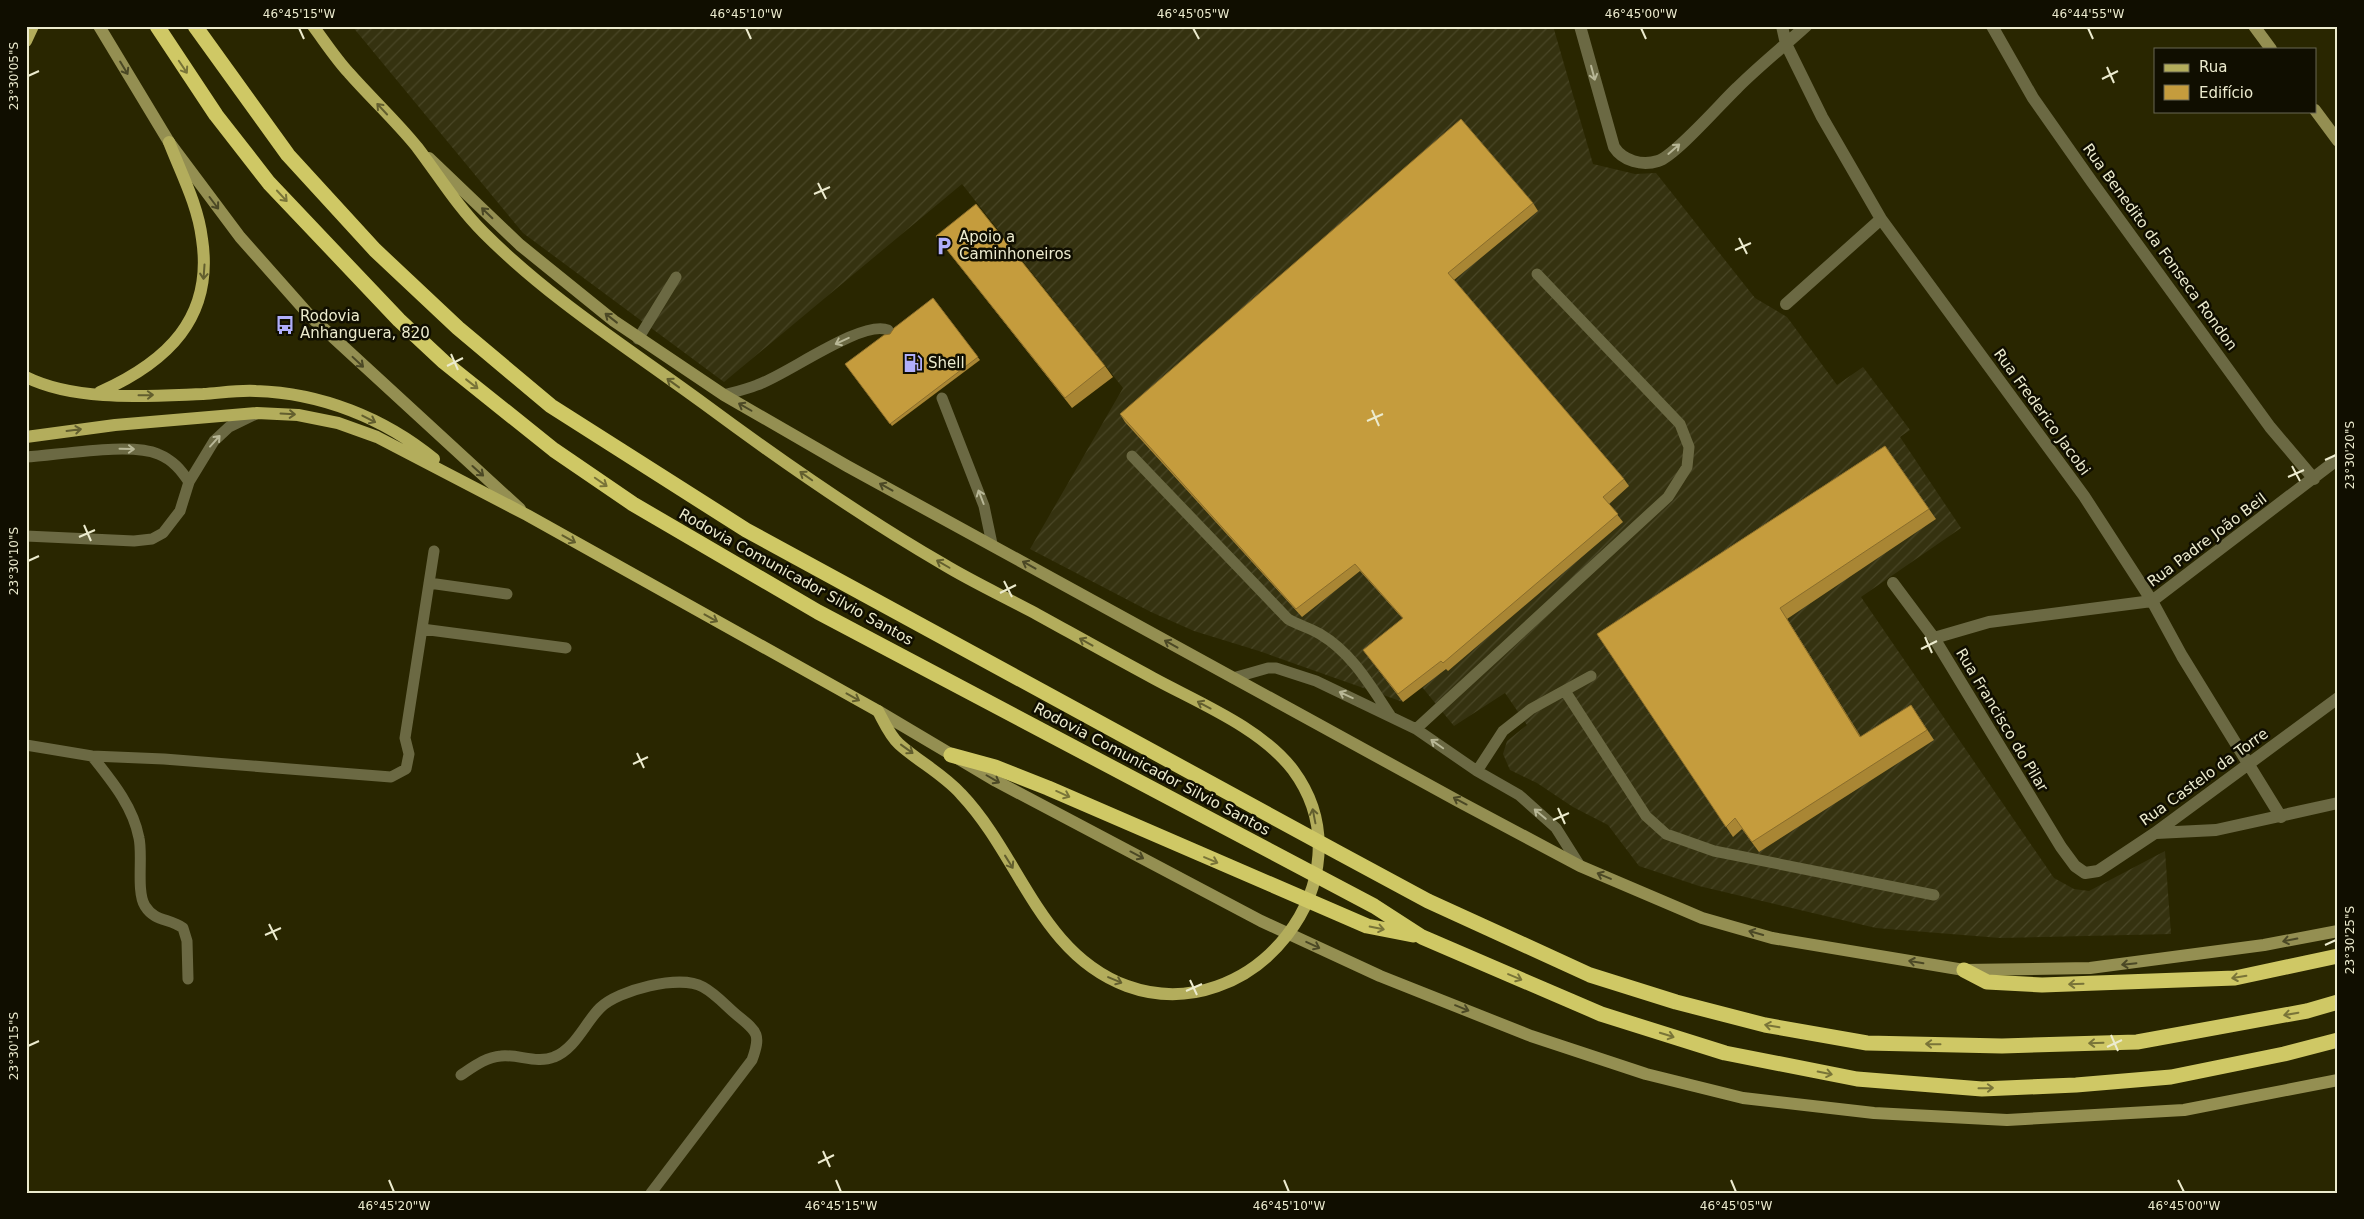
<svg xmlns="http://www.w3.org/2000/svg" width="2364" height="1219" viewBox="0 0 2364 1219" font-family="'DejaVu Sans',sans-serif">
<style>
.industrial{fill:url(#industrial-furrows)}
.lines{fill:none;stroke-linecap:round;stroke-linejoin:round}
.lane{stroke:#6b6943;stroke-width:11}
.street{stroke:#6b6943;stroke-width:12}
.secondary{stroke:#948f52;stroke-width:12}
.primary{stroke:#b3ad5c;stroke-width:12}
.highway{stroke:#cfc865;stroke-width:15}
.wall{fill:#a98634}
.shaded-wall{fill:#8a6d2b}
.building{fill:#c59c3d;stroke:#8a6d2b}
.oneway{stroke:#797438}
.oneway2{stroke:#4b4825}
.oneway3{stroke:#b8b796}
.oneway4{stroke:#625e2e}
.ticks{fill:none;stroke:#ecebce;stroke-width:2}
.labels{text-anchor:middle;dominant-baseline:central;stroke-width:5;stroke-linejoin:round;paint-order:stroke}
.poi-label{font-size:15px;fill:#ecebce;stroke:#100e00;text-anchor:start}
.street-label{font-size:15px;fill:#ecebce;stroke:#100e00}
.neatline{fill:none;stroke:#ecebce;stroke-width:2}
.ticks-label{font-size:12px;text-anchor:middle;fill:#ecebce}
</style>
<defs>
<pattern id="industrial-furrows" width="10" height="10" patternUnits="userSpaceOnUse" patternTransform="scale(1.25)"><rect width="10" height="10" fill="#353210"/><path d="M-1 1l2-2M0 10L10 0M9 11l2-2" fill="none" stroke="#494626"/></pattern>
</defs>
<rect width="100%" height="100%" fill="#292600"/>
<path class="industrial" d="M 352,26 L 1553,26 L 1593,164 L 1635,174 L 1656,173 L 1755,298 L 1787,317 L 1837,385 L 1863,367 L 1910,430 L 1900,437 L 1961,528 L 1861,597 L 2054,878 L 2074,889 L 2089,891 L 2165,851 L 2171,934 L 2000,938 L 1876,928 L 1699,886 L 1639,866 L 1608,825 L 1573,807 L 1537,783 L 1510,770 L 1503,754 L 1507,741 L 1527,725 L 1505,693 L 1454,726 L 1422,687 L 1403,702 L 1259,651 L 1194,631 L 1151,612 L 1030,549 L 1123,388 L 962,184 L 724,382 L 523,233 Z"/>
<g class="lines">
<path class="lane" d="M 638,339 L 676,277
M 724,395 C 735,392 747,389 757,385 C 785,376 862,319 888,330
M 942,398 L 984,506 L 992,544
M 1132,456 L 1288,619 C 1298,625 1310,628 1320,634 C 1352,653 1370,685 1390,715
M 26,457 C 59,455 131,442 158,454 C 173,460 181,470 189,482
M 26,536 L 134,541 L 152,539 L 163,533 L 180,511 L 189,482 L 214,441 L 229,427 L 256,414
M 429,583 L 507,594
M 422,629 L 566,648
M 1233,678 L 1268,668 L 1276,668 L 1316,681 L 1416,729 L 1477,771 L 1519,795 L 1556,828 L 1580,866
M 1565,691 L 1646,816 L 1666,834 L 1714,851 L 1934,895
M 1416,729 L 1668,497 L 1687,467 L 1689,447 L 1680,424 L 1537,274
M 26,745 L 92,756 L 164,759 L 391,777 L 406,769 L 409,754 L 405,738 L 434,551
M 92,756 C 111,780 133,806 139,838 C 143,855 136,892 145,906 C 155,922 169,918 183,928 L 187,941 L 188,979
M 1477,771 L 1503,731 L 1531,709 L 1591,676
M 461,1075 C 473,1067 486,1057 501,1056 C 518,1054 537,1064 554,1057 C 575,1049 585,1023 600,1008 C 618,990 680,974 703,987 C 716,994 727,1007 738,1016 C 758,1032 761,1035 752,1060 L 651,1193"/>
<path class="street" d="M 1580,26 L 1614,147 C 1623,161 1642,166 1658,161 C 1675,156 1721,103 1737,88 C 1759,66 1783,47 1806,26
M 1782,26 L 1786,44 L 1822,117 L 1881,219 L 2084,496 L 2152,601 L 2182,656 L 2281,817
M 1992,26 L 2033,98 L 2092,182 L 2270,427 L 2314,479
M 1786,304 L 1881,219
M 1893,583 L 1934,638 L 2061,847 L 2075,866 L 2085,873 L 2098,871 L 2155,833 L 2338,698
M 1934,638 L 1989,622 L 2152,601 L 2338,459
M 2156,833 L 2216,830 L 2338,803"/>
<path class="secondary" d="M 99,26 L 169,142 L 240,237 L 310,316 L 520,509
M 2254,26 L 2271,49
M 2315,110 L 2338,141
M 429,158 L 520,245 L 614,321 L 724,395 L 847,466 L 1458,801 L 1580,866 L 1702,918 L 1772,938 L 1964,970 L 2090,968 L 2264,945 L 2338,931
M 878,711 L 996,781 L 1261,921 L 1380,976 L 1531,1036 L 1646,1074 L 1743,1098 L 1874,1113 L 2007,1120 L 2184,1110 L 2338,1080"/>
<path class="primary" d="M 26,41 L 33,26
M 26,377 C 76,402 148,396 203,394 C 220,393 238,390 256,391 C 321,393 384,418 434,459
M 100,392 C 167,362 214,318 202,239 C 198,205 181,173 169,142
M 26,437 L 115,425 L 257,413 L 298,415 L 338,423 L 377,437 L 527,515 L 878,711 C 884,722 890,736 899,744 C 919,762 943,774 961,794 C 1020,856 1040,954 1127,986 C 1252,1031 1373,878 1293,770 C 1261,728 1199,703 1153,678 C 1112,656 1071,633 1031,611 C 1001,595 971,581 943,564 C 860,516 780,460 703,403 C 628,348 550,299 484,233 C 457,206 439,176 417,147 C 396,121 371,98 349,73 C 336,59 325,42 313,26"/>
<path class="highway" d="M 157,26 L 216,115 L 269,183 L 399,320 L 444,362 L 554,450 L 633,504 L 818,612 L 1374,906 L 1422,937 L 1601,1014 L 1725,1053 L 1857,1079 L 1982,1089 L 2076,1085 L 2171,1077 L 2284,1054 L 2338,1040
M 195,26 L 288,155 L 375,250 L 458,328 L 551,406 L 746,530 L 1339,853 L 1428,901 L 1590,975 L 1676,1002 L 1765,1025 L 1867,1043 L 2002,1046 L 2137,1042 L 2307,1011 L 2338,1002
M 951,755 L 995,767 L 1048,788 L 1367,926 L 1413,935
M 1964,970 L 1987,982 L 2042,985 L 2235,978 L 2338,956"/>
</g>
<path class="wall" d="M 1533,203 L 1538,211 L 1454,280 L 1624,479 L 1629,486 L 1609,504 L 1623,522 L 1448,671 L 1446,669 L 1403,702 L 1363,650 L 1403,619 L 1360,571 L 1302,617 L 1125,422 L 1120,414 Z
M 936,236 L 1105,366 L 1113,377 L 1072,408 L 944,246 Z
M 933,298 L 980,360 L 892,426 L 845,364 L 890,334 Z
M 1885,446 L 1936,519 L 1787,619 L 1861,737 L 1911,705 L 1934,740 L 1759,852 L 1742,829 L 1733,837 L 1597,634 Z"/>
<path class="shaded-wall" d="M 1780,608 L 1787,619 L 1867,747 L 1860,737 Z"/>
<path class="building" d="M 1461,119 L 1533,203 L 1448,273 L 1624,479 L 1603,497 L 1618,514 L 1443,663 L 1441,661 L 1398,694 L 1363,650 L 1403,618 L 1355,564 L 1296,609 L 1120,414 Z
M 976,204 L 1105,366 L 1065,398 L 936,236 Z
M 933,298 L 978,357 L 890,424 L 845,364 L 884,335 L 890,334 L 894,328 Z
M 1885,446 L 1929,509 L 1780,608 L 1860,737 L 1911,705 L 1927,730 L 1752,842 L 1735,818 L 1726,827 L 1597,634 Z"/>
<defs><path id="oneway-shaft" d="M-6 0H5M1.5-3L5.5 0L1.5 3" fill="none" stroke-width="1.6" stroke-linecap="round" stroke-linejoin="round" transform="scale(1.25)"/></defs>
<g class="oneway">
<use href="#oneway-shaft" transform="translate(183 67) rotate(56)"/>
<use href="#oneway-shaft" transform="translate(282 196) rotate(47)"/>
<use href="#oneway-shaft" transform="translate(472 384) rotate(38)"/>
<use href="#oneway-shaft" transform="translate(601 482) rotate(35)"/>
<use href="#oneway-shaft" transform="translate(1063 794) rotate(24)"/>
<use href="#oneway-shaft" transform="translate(1211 860) rotate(23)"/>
<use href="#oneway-shaft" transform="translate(1377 928) rotate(11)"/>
<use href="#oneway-shaft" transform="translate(1515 977) rotate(23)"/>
<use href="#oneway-shaft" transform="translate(2239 977) rotate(171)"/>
<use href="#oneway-shaft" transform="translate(2076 984) rotate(178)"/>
<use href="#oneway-shaft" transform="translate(2291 1014) rotate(170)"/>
<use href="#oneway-shaft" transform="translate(1772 1026) rotate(-170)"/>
<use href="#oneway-shaft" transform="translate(1667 1035) rotate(17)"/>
<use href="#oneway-shaft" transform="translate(2096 1043) rotate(178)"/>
<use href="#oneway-shaft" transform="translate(1933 1044) rotate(-179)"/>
<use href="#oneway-shaft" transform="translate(1825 1073) rotate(11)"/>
<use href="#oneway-shaft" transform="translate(1986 1088) rotate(-1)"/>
</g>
<g class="oneway2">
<use href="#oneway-shaft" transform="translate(124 68) rotate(59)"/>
<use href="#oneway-shaft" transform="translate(214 203) rotate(53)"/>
<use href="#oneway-shaft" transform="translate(487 213) rotate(-136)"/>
<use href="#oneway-shaft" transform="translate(611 318) rotate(-142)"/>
<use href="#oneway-shaft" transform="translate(358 362) rotate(43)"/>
<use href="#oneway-shaft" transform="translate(745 407) rotate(-150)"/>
<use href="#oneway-shaft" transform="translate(478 471) rotate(42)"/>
<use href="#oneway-shaft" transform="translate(886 487) rotate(-151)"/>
<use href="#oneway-shaft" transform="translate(1029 565) rotate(-151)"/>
<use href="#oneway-shaft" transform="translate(1171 644) rotate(-151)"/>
<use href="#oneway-shaft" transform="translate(993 779) rotate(30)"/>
<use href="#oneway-shaft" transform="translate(1460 801) rotate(-152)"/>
<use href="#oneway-shaft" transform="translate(1137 855) rotate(28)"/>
<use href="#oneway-shaft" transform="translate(1604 876) rotate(-157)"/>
<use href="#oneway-shaft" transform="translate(1756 933) rotate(-164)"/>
<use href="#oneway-shaft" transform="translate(2290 940) rotate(169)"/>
<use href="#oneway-shaft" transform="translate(1313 945) rotate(25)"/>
<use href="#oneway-shaft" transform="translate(1916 962) rotate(-171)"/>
<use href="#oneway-shaft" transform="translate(2129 964) rotate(174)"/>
<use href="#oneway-shaft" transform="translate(1462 1008) rotate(22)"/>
</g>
<g class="oneway3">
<use href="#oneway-shaft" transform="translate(1593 73) rotate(75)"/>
<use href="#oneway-shaft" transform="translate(1674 149) rotate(-41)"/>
<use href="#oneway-shaft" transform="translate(842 341) rotate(155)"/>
<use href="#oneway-shaft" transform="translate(215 441) rotate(-48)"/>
<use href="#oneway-shaft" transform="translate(127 449) rotate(1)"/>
<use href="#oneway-shaft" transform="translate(981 497) rotate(-111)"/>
<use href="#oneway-shaft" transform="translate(1346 695) rotate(-155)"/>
<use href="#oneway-shaft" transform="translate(1437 744) rotate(-145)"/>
<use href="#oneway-shaft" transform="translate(1540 814) rotate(-140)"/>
</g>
<g class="oneway4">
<use href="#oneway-shaft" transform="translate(382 109) rotate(-133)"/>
<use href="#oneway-shaft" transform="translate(204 272) rotate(94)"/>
<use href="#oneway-shaft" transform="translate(673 383) rotate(-144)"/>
<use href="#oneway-shaft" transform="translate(146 395) rotate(-1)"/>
<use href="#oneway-shaft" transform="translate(288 414) rotate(3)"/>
<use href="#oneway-shaft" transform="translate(369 419) rotate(27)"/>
<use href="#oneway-shaft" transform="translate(74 430) rotate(-7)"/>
<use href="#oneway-shaft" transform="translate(806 476) rotate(-145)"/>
<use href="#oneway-shaft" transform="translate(569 539) rotate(29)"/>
<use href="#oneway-shaft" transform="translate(943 564) rotate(-150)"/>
<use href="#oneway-shaft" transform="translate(711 618) rotate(29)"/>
<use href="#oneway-shaft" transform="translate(1086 642) rotate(-151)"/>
<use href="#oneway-shaft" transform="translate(853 697) rotate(29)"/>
<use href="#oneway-shaft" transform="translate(1204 705) rotate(-152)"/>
<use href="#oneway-shaft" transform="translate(907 749) rotate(36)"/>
<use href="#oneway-shaft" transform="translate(1314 816) rotate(-101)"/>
<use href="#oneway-shaft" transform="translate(1009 862) rotate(58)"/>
<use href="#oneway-shaft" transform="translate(1115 980) rotate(23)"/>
</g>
<path class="ticks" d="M 299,28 L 304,39M 746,28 L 751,39M 1193,28 L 1199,39M 1641,28 L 1646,39M 2088,28 L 2093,39M 2107,67 L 2114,83M 28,76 L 39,71M 2102,79 L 2118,71M 818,183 L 826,199M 814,194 L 830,187M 1739,238 L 1747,254M 1735,250 L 1751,243M 451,354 L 458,370M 447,366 L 463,358M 1372,410 L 1379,426M 1367,421 L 1383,414M 2325,460 L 2336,455M 2292,466 L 2300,481M 2288,477 L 2304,470M 84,525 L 91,541M 79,537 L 95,530M 28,561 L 39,556M 1004,581 L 1012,597M 1000,593 L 1016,585M 1925,637 L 1932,653M 1921,649 L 1937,641M 637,753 L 644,768M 633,764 L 648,757M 1558,808 L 1565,824M 1553,820 L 1569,813M 269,924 L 277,940M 265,935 L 281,928M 2325,945 L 2336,940M 1190,980 L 1197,995M 1186,991 L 1202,984M 2111,1035 L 2118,1051M 28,1046 L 39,1041M 2107,1047 L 2122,1040M 823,1151 L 830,1167M 818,1163 L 834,1155M 389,1180 L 394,1192M 836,1180 L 841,1192M 1284,1180 L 1289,1192M 1731,1180 L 1736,1192M 2178,1180 L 2184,1192"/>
<defs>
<g id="parking-bare" transform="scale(1.5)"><path d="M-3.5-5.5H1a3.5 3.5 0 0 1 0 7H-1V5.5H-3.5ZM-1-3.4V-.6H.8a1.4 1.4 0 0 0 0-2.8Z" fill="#b0aefa" stroke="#100e00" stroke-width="2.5" paint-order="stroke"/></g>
<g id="bus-bare" transform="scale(1.5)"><path d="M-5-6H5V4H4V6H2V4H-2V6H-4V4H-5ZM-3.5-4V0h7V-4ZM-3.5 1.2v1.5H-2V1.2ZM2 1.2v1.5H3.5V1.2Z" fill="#b0aefa" stroke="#100e00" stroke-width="2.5" paint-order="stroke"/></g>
<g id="fuel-bare" transform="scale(1.5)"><path d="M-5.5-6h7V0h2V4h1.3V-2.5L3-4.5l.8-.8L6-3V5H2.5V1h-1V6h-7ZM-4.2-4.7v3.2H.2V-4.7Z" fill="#b0aefa" stroke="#100e00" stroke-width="2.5" paint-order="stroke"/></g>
</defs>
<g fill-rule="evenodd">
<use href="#parking-bare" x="944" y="246"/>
<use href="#bus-bare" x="285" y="325"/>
<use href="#fuel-bare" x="913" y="363"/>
</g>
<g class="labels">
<g class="poi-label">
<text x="959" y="237">Apoio a<tspan x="959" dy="17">Caminhoneiros</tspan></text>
<text x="300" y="316">Rodovia<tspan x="300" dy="17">Anhanguera, 820</tspan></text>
<text x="928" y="363">Shell</text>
</g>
<g class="street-label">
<text transform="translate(2160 247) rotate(54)">Rua Benedito da Fonseca Rondon</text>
<text transform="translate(2042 412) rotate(54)">Rua Frederico Jacobi</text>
<text transform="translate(2207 540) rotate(-37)">Rua Padre João Beil</text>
<text transform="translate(796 577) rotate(29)">Rodovia Comunicador Silvio Santos</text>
<text transform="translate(2002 720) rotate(59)">Rua Francisco do Pilar</text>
<text transform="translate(1152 769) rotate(28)">Rodovia Comunicador Silvio Santos</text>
<text transform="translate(2204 777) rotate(-36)">Rua Castelo da Torre</text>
</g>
</g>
<rect width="2364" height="1219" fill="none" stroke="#100e00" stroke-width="55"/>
<rect x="2154" y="48" width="162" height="65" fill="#100e00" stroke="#686652"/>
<rect x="2164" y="64" width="25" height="8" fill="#b3ad5c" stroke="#686652"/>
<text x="2199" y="72" font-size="15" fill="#ecebce">Rua</text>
<rect x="2164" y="85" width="25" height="15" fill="#c59c3d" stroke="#686652"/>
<text x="2199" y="98" font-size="15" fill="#ecebce">Edifício</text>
<rect x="28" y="28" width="2308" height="1164" class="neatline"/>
<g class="ticks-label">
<text x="299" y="18">46°45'15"W</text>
<text x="746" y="18">46°45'10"W</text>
<text x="1193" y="18">46°45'05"W</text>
<text x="1641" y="18">46°45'00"W</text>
<text x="2088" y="18">46°44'55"W</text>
<text transform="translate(14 76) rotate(-90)" y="4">23°30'05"S</text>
<text transform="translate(2350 455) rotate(-90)" y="4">23°30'20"S</text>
<text transform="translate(14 561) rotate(-90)" y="4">23°30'10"S</text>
<text transform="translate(2350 940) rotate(-90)" y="4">23°30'25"S</text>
<text transform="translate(14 1046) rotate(-90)" y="4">23°30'15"S</text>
<text x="394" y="1210">46°45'20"W</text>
<text x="841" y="1210">46°45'15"W</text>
<text x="1289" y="1210">46°45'10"W</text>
<text x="1736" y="1210">46°45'05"W</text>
<text x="2184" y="1210">46°45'00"W</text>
</g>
</svg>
